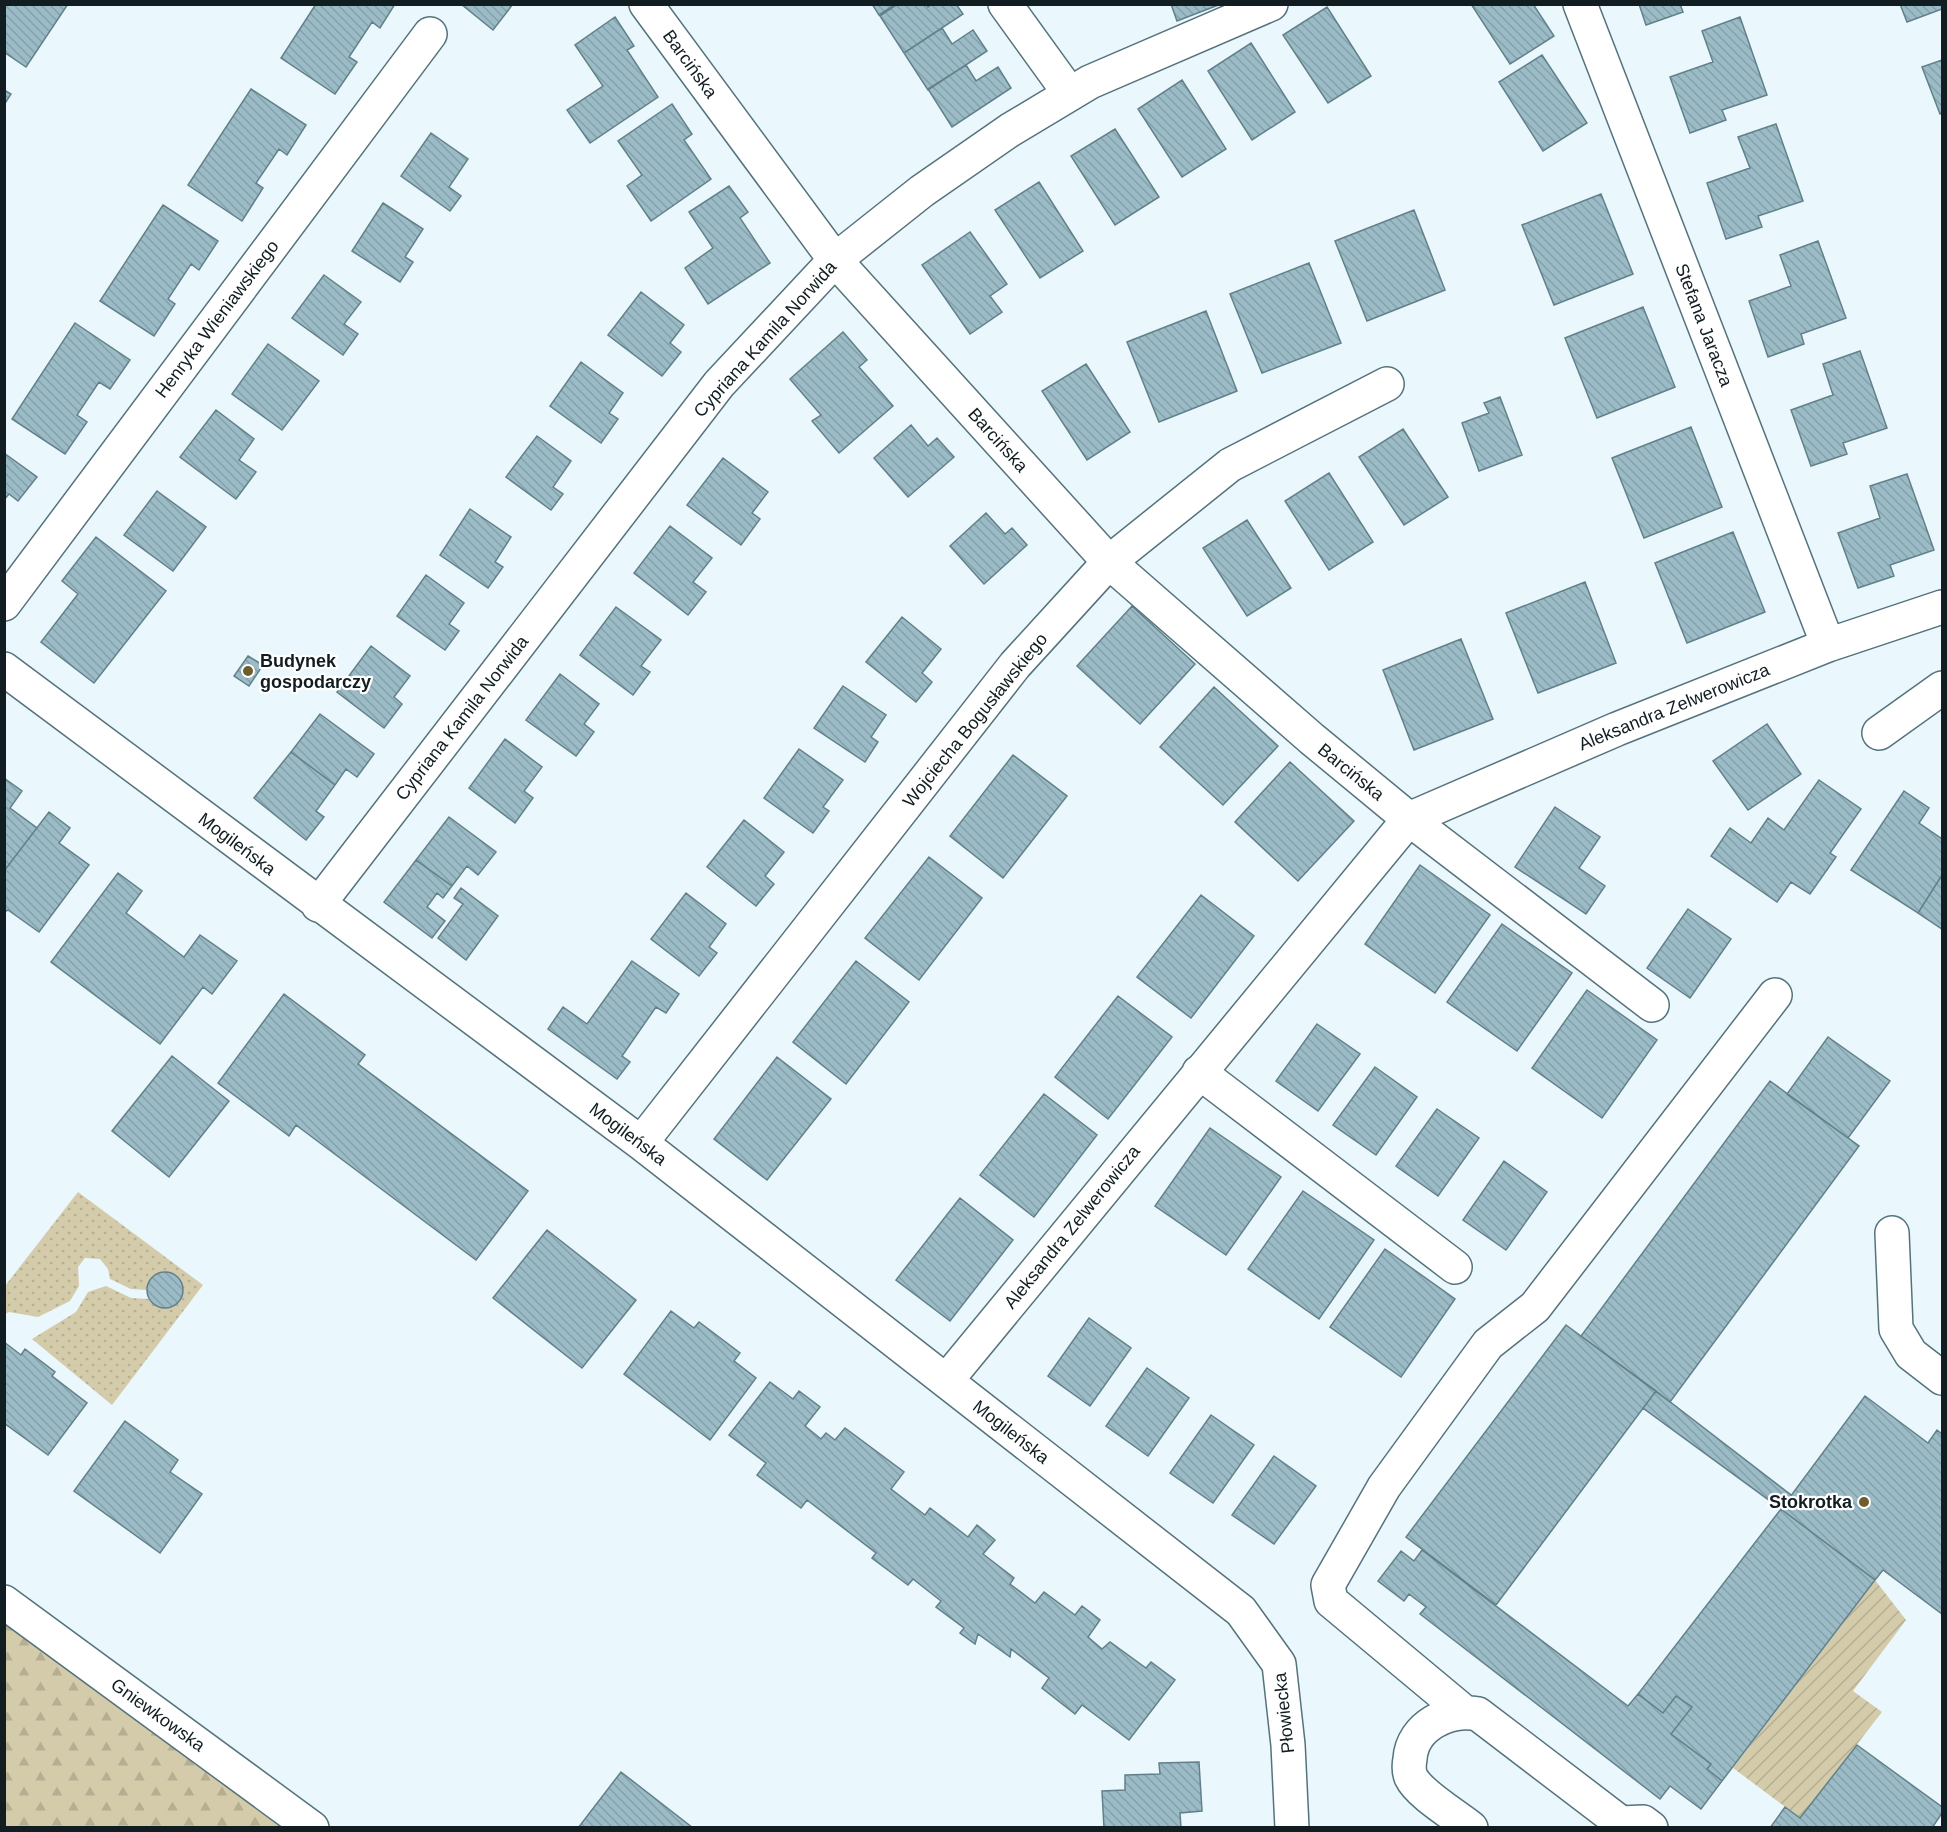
<svg xmlns="http://www.w3.org/2000/svg" width="1947" height="1832" viewBox="0 0 1947 1832" font-family="Helvetica,sans-serif">
<style>
.grass{fill:url(#grass-dots)}
.forest{fill:url(#forest-firs)}
.garden{fill:url(#garden-furrows)}
.building{fill:url(#building-back-hatch);stroke:#61808a;stroke-width:1.5}
.lines{fill:none;stroke-linecap:round;stroke-linejoin:round}
.minor-casing{stroke:#54737c;stroke-width:36}
.minor{stroke:#fff;stroke-width:33}
.poi-dot{fill:#6c5f2c;stroke:#fff;stroke-width:2}
.labels{text-anchor:middle;dominant-baseline:central;stroke-width:4.5;stroke-linejoin:round;paint-order:stroke}
.street-label{font-size:18px;fill:#111d21;stroke:#fff}
.poi-label{font-size:18px;font-weight:bold;fill:#111d21;stroke:#fff;text-anchor:start}
</style>
<defs>
<pattern id="grass-dots" width="8" height="8" patternUnits="userSpaceOnUse" patternTransform="scale(1.5)"><rect width="8" height="8" fill="#d4cbaa"/><path d="M2 2h.1M6 6h.1" fill="none" stroke="#b5ae92" stroke-width="1.8" stroke-linecap="round"/></pattern>
<pattern id="forest-firs" width="22" height="20" patternUnits="userSpaceOnUse" patternTransform="scale(1.5)"><rect width="22" height="20" fill="#d4cbaa"/><path d="M5 1l3.5 6h-7zM16 11l3.5 6h-7z" fill="#b5ae92"/></pattern>
<pattern id="garden-furrows" width="10" height="10" patternUnits="userSpaceOnUse" patternTransform="scale(1.5)"><rect width="10" height="10" fill="#d4cbaa"/><path d="M-1 1l2-2M0 10L10 0M9 11l2-2" fill="none" stroke="#b5ae92"/></pattern>
<pattern id="building-back-hatch" width="6" height="6" patternUnits="userSpaceOnUse" patternTransform="scale(1.5)"><rect width="6" height="6" fill="#9bbcc6"/><path d="M-1 5l2 2M0 0l6 6M5-1l2 2" fill="none" stroke="#84a1aa"/></pattern>
</defs>
<rect width="100%" height="100%" fill="#eaf7fc"/>
<path class="grass" d="M 78,1192 L 203,1285 L 112,1405 L 32,1339 L 76,1312 L 88,1292 L 106,1286 L 131,1298 L 150,1299 L 158,1307 L 175,1305 C 189,1291 181,1272 162,1272 L 151,1278 L 147,1290 L 131,1289 L 110,1279 L 108,1269 L 100,1259 L 85,1258 L 78,1267 L 79,1286 L 70,1301 L 38,1317 L 9,1312 L 5,1314 L 5,1286 Z"/>
<path class="forest" d="M 5,1602 L 312,1827 L 5,1827 Z"/>
<path class="garden" d="M 1875,1580 L 1906,1620 L 1853,1691 L 1882,1712 L 1800,1818 L 1733,1768 Z"/>
<path class="building" d="M 4,4 L 68,4 L 26,67 L 4,52 Z
M 316,4 L 395,4 L 380,28 L 372,22 L 349,57 L 357,62 L 335,94 L 281,58 Z
M 461,4 L 513,4 L 493,30 Z
M 872,4 L 896,4 L 879,15 Z
M 898,4 L 926,4 L 928,7 L 932,4 L 956,4 L 963,14 L 904,53 L 880,16 Z
M 1171,4 L 1221,4 L 1177,21 Z
M 1471,4 L 1533,4 L 1554,36 L 1510,64 Z
M 1639,4 L 1680,4 L 1683,12 L 1646,25 Z
M 1900,4 L 1942,4 L 1942,9 L 1907,22 Z
M 1327,7 L 1371,76 L 1328,103 L 1283,35 Z
M 615,17 L 634,46 L 627,50 L 658,97 L 590,143 L 567,110 L 603,86 L 575,45 Z
M 1740,17 L 1767,95 L 1722,110 L 1726,120 L 1690,133 L 1670,77 L 1713,62 L 1702,31 Z
M 942,28 L 952,44 L 973,30 L 987,51 L 928,90 L 904,53 Z
M 1251,43 L 1295,112 L 1252,140 L 1208,71 Z
M 1542,55 L 1587,123 L 1543,151 L 1499,82 Z
M 1942,60 L 1942,113 L 1940,114 L 1922,67 Z
M 966,65 L 976,81 L 998,67 L 1011,88 L 952,127 L 928,89 Z
M 1182,80 L 1226,149 L 1182,177 L 1138,109 Z
M 251,89 L 306,125 L 287,155 L 279,149 L 256,183 L 263,188 L 242,221 L 188,185 Z
M 4,90 L 11,94 L 4,105 Z
M 672,104 L 692,134 L 684,140 L 711,179 L 651,221 L 627,186 L 642,175 L 618,141 Z
M 1776,124 L 1803,201 L 1758,216 L 1762,227 L 1726,239 L 1707,183 L 1750,168 L 1738,137 Z
M 1115,129 L 1159,197 L 1115,225 L 1071,156 Z
M 431,133 L 468,159 L 449,187 L 461,196 L 450,211 L 401,176 Z
M 1039,182 L 1083,251 L 1040,278 L 995,210 Z
M 729,186 L 748,212 L 740,218 L 770,263 L 708,304 L 685,268 L 713,248 L 689,212 Z
M 1601,194 L 1633,274 L 1554,305 L 1522,225 Z
M 383,203 L 423,229 L 405,257 L 413,262 L 400,282 L 352,251 Z
M 163,205 L 218,241 L 199,270 L 191,264 L 168,299 L 175,304 L 154,336 L 100,301 Z
M 1414,210 L 1445,290 L 1367,321 L 1335,241 Z
M 970,232 L 1007,284 L 990,296 L 1002,312 L 970,334 L 922,265 Z
M 1818,241 L 1846,318 L 1801,334 L 1804,344 L 1768,357 L 1749,301 L 1791,286 L 1780,255 Z
M 1309,263 L 1341,343 L 1262,373 L 1230,294 Z
M 324,275 L 361,302 L 344,324 L 358,334 L 343,355 L 292,318 Z
M 641,292 L 684,325 L 670,343 L 681,352 L 662,376 L 608,335 Z
M 1643,307 L 1675,387 L 1597,418 L 1565,338 Z
M 1206,311 L 1237,391 L 1159,422 L 1127,342 Z
M 75,323 L 130,360 L 110,389 L 99,382 L 77,415 L 87,422 L 65,454 L 12,419 Z
M 843,332 L 867,360 L 859,367 L 893,406 L 839,453 L 812,421 L 821,415 L 790,379 Z
M 268,344 L 319,381 L 282,430 L 232,394 Z
M 1860,351 L 1887,428 L 1843,443 L 1847,454 L 1811,466 L 1791,410 L 1833,395 L 1823,364 Z
M 581,362 L 623,393 L 609,413 L 618,419 L 601,443 L 550,406 Z
M 1086,364 L 1130,432 L 1087,460 L 1042,391 Z
M 1500,397 L 1522,455 L 1479,471 L 1462,423 L 1489,413 L 1484,403 Z
M 216,410 L 254,439 L 239,460 L 256,472 L 236,499 L 180,457 Z
M 911,425 L 928,446 L 937,438 L 954,457 L 908,497 L 874,458 Z
M 1691,427 L 1722,507 L 1644,538 L 1612,458 Z
M 1403,429 L 1448,497 L 1404,525 L 1359,457 Z
M 537,436 L 571,461 L 553,487 L 563,494 L 551,510 L 506,477 Z
M 4,453 L 37,477 L 18,501 L 9,494 L 4,500 Z
M 723,458 L 768,492 L 752,513 L 760,519 L 741,545 L 687,505 Z
M 1329,473 L 1373,542 L 1329,570 L 1285,501 Z
M 1907,474 L 1934,550 L 1890,565 L 1894,576 L 1858,588 L 1838,533 L 1880,518 L 1870,486 Z
M 157,491 L 206,527 L 173,571 L 124,535 Z
M 470,509 L 511,537 L 495,562 L 503,567 L 488,588 L 440,555 Z
M 986,513 L 1005,534 L 1012,528 L 1027,545 L 984,584 L 950,546 Z
M 1247,520 L 1291,588 L 1247,616 L 1203,548 Z
M 670,526 L 712,558 L 693,582 L 706,592 L 688,615 L 634,573 Z
M 1733,532 L 1765,612 L 1687,643 L 1655,563 Z
M 96,537 L 166,591 L 94,683 L 41,642 L 78,594 L 62,581 Z
M 426,575 L 464,603 L 449,624 L 459,631 L 445,650 L 397,616 Z
M 1585,582 L 1616,663 L 1538,693 L 1506,613 Z
M 1132,606 L 1195,664 L 1140,724 L 1077,666 Z
M 616,607 L 661,640 L 641,666 L 650,672 L 633,695 L 580,655 Z
M 902,617 L 941,649 L 922,673 L 932,682 L 916,702 L 866,662 Z
M 1461,639 L 1493,719 L 1414,750 L 1383,670 Z
M 371,646 L 410,676 L 394,697 L 402,704 L 384,728 L 337,692 Z
M 248,656 L 263,665 L 249,686 L 234,676 Z
M 560,674 L 599,704 L 584,724 L 594,732 L 576,756 L 526,720 Z
M 843,686 L 886,715 L 871,737 L 878,742 L 865,762 L 814,728 Z
M 1214,687 L 1278,746 L 1223,805 L 1160,747 Z
M 320,714 L 374,754 L 357,777 L 346,769 L 335,785 L 291,752 Z
M 1767,724 L 1801,774 L 1748,810 L 1713,761 Z
M 505,739 L 542,767 L 524,791 L 533,798 L 515,823 L 469,788 Z
M 799,749 L 843,780 L 823,807 L 829,811 L 813,833 L 764,798 Z
M 291,752 L 335,785 L 316,811 L 324,817 L 306,840 L 254,798 Z
M 1013,755 L 1067,796 L 1003,878 L 950,836 Z
M 1290,762 L 1354,821 L 1298,881 L 1235,822 Z
M 4,778 L 22,791 L 10,808 L 37,828 L 4,871 Z
M 1819,780 L 1861,809 L 1830,853 L 1836,857 L 1810,894 L 1791,882 L 1777,902 L 1711,856 L 1730,828 L 1751,843 L 1768,818 L 1784,830 Z
M 1904,791 L 1929,808 L 1919,823 L 1942,839 L 1942,875 L 1918,913 L 1851,870 Z
M 1555,807 L 1600,837 L 1579,868 L 1605,886 L 1586,914 L 1515,867 Z
M 49,812 L 70,828 L 59,843 L 89,865 L 39,932 L 8,910 L 4,912 L 4,871 Z
M 449,817 L 496,852 L 478,875 L 467,866 L 452,886 L 416,860 Z
M 744,820 L 784,852 L 765,876 L 774,884 L 756,906 L 707,867 Z
M 929,857 L 982,898 L 919,980 L 865,938 Z
M 416,860 L 452,886 L 443,898 L 437,893 L 427,907 L 445,921 L 432,938 L 384,902 Z
M 1420,865 L 1490,915 L 1435,993 L 1365,944 Z
M 118,873 L 142,891 L 126,913 L 184,957 L 200,935 L 237,961 L 212,994 L 203,987 L 160,1044 L 51,962 Z
M 1942,875 L 1942,929 L 1918,913 Z
M 461,888 L 498,916 L 466,960 L 438,938 L 463,904 L 454,898 Z
M 686,893 L 726,924 L 709,947 L 717,953 L 699,976 L 651,939 Z
M 1201,895 L 1254,936 L 1191,1018 L 1137,977 Z
M 1688,909 L 1731,939 L 1690,998 L 1647,968 Z
M 1502,924 L 1572,973 L 1517,1051 L 1447,1002 Z
M 632,961 L 679,994 L 666,1013 L 656,1007 L 622,1056 L 630,1062 L 617,1079 L 548,1029 L 563,1007 L 587,1024 Z
M 856,961 L 909,1002 L 846,1084 L 793,1042 Z
M 1587,990 L 1657,1040 L 1602,1118 L 1532,1068 Z
M 284,994 L 365,1055 L 358,1064 L 528,1191 L 476,1260 L 296,1125 L 289,1136 L 218,1083 Z
M 1118,996 L 1172,1037 L 1108,1119 L 1055,1077 Z
M 1317,1024 L 1360,1054 L 1318,1111 L 1276,1081 Z
M 1828,1037 L 1890,1081 L 1848,1138 L 1787,1094 Z
M 172,1056 L 229,1101 L 169,1177 L 112,1131 Z
M 777,1057 L 831,1099 L 767,1180 L 714,1139 Z
M 1375,1067 L 1417,1097 L 1376,1155 L 1333,1125 Z
M 1770,1081 L 1859,1146 L 1670,1402 L 1581,1336 Z
M 1044,1094 L 1097,1135 L 1034,1217 L 980,1175 Z
M 1437,1109 L 1479,1138 L 1438,1196 L 1396,1166 Z
M 1210,1128 L 1281,1177 L 1226,1255 L 1155,1206 Z
M 1504,1161 L 1547,1192 L 1506,1250 L 1463,1220 Z
M 1303,1191 L 1374,1240 L 1319,1319 L 1248,1269 Z
M 960,1198 L 1013,1240 L 950,1321 L 896,1280 Z
M 547,1230 L 636,1300 L 582,1368 L 493,1298 Z
M 1385,1249 L 1455,1299 L 1401,1377 L 1330,1327 Z
M147 1290a18 18 0 1 1 36 0a18 18 0 1 1-36 0Z
M 671,1311 L 694,1328 L 699,1322 L 740,1353 L 734,1361 L 756,1378 L 710,1440 L 624,1374 Z
M 1089,1318 L 1131,1348 L 1090,1406 L 1048,1376 Z
M 1566,1325 L 1656,1391 L 1496,1605 L 1406,1537 Z
M 4,1342 L 21,1355 L 25,1349 L 55,1372 L 52,1376 L 87,1403 L 48,1455 L 4,1423 Z
M 1147,1368 L 1189,1398 L 1148,1456 L 1106,1426 Z
M 770,1382 L 793,1399 L 799,1391 L 820,1407 L 805,1426 L 821,1439 L 826,1433 L 835,1440 L 845,1428 L 904,1472 L 891,1489 L 925,1515 L 930,1508 L 968,1537 L 977,1525 L 995,1540 L 983,1554 L 1014,1578 L 1010,1584 L 1035,1603 L 1044,1592 L 1075,1615 L 1082,1606 L 1100,1620 L 1088,1637 L 1102,1649 L 1110,1642 L 1146,1668 L 1151,1662 L 1175,1680 L 1129,1740 L 1082,1705 L 1075,1714 L 1042,1688 L 1049,1678 L 1011,1649 L 1010,1657 L 978,1634 L 975,1644 L 960,1633 L 964,1628 L 936,1607 L 941,1601 L 913,1579 L 908,1585 L 872,1558 L 876,1553 L 807,1500 L 801,1508 L 757,1475 L 766,1463 L 729,1435 Z
M 1656,1391 L 1791,1495 L 1781,1509 L 1643,1408 Z
M 1865,1396 L 1928,1443 L 1937,1430 L 1942,1434 L 1942,1614 L 1883,1570 L 1875,1580 L 1781,1509 Z
M 1211,1415 L 1254,1445 L 1213,1503 L 1170,1473 Z
M 125,1421 L 178,1460 L 170,1472 L 202,1494 L 160,1553 L 74,1491 Z
M 1274,1456 L 1316,1486 L 1274,1544 L 1232,1515 Z
M 1781,1509 L 1875,1580 L 1722,1781 L 1707,1769 L 1711,1764 L 1671,1734 L 1692,1707 L 1676,1696 L 1663,1713 L 1638,1694 Z
M 1422,1550 L 1628,1706 L 1638,1694 L 1663,1713 L 1676,1696 L 1692,1707 L 1671,1734 L 1711,1764 L 1707,1769 L 1722,1781 L 1701,1809 L 1670,1786 L 1660,1799 L 1420,1614 L 1426,1607 L 1409,1594 L 1404,1601 L 1378,1581 L 1401,1551 L 1414,1561 Z
M 1857,1745 L 1942,1807 L 1942,1813 L 1932,1828 L 1770,1828 L 1785,1807 L 1800,1818 Z
M 1199,1762 L 1202,1811 L 1180,1813 L 1181,1828 L 1104,1828 L 1102,1791 L 1125,1790 L 1125,1775 L 1160,1774 L 1159,1763 Z
M 621,1772 L 693,1828 L 578,1828 Z"/>
<g class="lines">
<g class="minor-casing">
<path id="minor" d="M 646,4 L 835,260 L 1109,562 L 1312,739 L 1409,819 L 1652,1005
M 1005,4 L 1070,94
M 1580,4 L 1828,645
M 4,604 L 430,34
M 4,669 L 641,1143 L 1241,1611 L 1279,1664 L 1288,1745 L 1292,1828
M 1879,733 L 1942,688
M 318,905 L 719,384 L 835,260 L 922,191 L 1010,130 L 1090,82 L 1271,4
M 1199,1072 L 1455,1267
M 641,1143 L 1015,665 L 1109,562 L 1230,465 L 1387,384
M 1892,1233 L 1896,1329 L 1911,1354 L 1942,1378
M 946,1381 L 1409,819 L 1617,729 L 1828,645 L 1942,607
M 4,1602 L 312,1828
M 1463,1711 L 1331,1601 L 1328,1585 L 1384,1487 L 1488,1344 L 1535,1307 L 1775,995
M 1471,1828 C 1455,1815 1419,1794 1411,1777 C 1409,1772 1409,1764 1410,1759 C 1412,1726 1449,1708 1478,1714 L 1621,1823 L 1643,1822 L 1651,1828"/>
</g>
<use href="#minor" class="minor"/>
</g>
<g class="poi-dot">
<circle cx="248" cy="671" r="6"/>
<circle cx="1864" cy="1502" r="6"/>
</g>
<g class="labels">
<g class="street-label">
<text transform="translate(690 64) rotate(54)">Barcińska</text>
<text transform="translate(217 319) rotate(-53)">Henryka Wieniawskiego</text>
<text transform="translate(1704 325) rotate(69)">Stefana Jaracza</text>
<text transform="translate(765 339) rotate(-48)">Cypriana Kamila Norwida</text>
<text transform="translate(998 440) rotate(48)">Barcińska</text>
<text transform="translate(1674 707) rotate(-22)">Aleksandra Zelwerowicza</text>
<text transform="translate(462 718) rotate(-52)">Cypriana Kamila Norwida</text>
<text transform="translate(975 720) rotate(-51)">Wojciecha Bogusławskiego</text>
<text transform="translate(1351 772) rotate(39)">Barcińska</text>
<text transform="translate(237 844) rotate(37)">Mogileńska</text>
<text transform="translate(628 1134) rotate(37)">Mogileńska</text>
<text transform="translate(1072 1227) rotate(-51)">Aleksandra Zelwerowicza</text>
<text transform="translate(1011 1432) rotate(38)">Mogileńska</text>
<text transform="translate(1284 1713) rotate(-96)">Płowiecka</text>
<text transform="translate(158 1715) rotate(36)">Gniewkowska</text>
</g>
<g class="poi-label">
<text x="260" y="661">Budynek<tspan x="260" dy="21">gospodarczy</tspan></text>
<text x="1852" y="1502" text-anchor="end">Stokrotka</text>
</g>
</g>
<rect width="1947" height="1832" fill="none" stroke="#111d21" stroke-width="12"/>
</svg>
